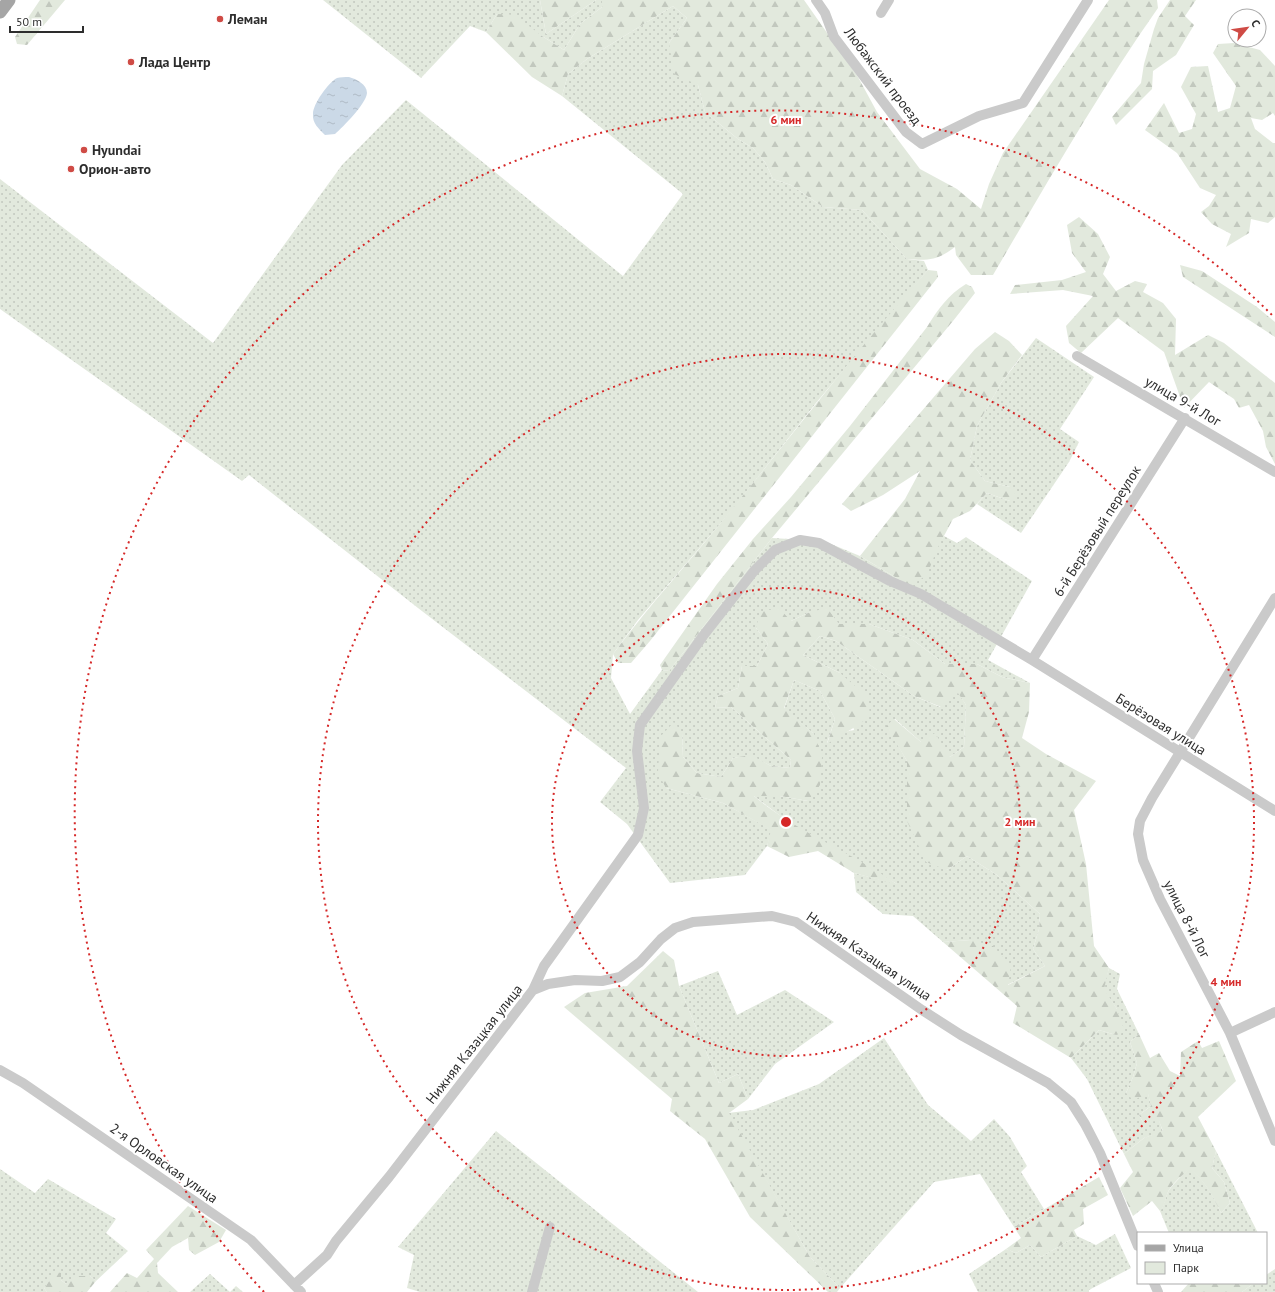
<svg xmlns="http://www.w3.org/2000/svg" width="1275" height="1292" viewBox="0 0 1275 1292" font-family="'PT Sans',sans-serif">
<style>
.green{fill:url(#green-dots)}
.forest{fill:url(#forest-firs)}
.water{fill:url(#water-ripples)}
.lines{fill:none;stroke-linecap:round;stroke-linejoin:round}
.minor{stroke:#cacaca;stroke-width:10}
.major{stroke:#a5a5a5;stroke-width:13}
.ring{fill:none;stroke:#d62828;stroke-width:2;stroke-dasharray:2 4}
.poi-dot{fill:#cf4b45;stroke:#fff;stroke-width:1.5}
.labels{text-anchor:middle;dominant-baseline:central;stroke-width:4;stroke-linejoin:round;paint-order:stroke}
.poi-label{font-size:14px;font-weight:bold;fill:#2d2d2d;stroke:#fff;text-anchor:start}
.street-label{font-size:14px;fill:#2d2d2d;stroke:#fff}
.centre{fill:#d62828;stroke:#fff;stroke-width:2}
.ring-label{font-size:12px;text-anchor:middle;font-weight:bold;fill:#d62828;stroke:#fff;stroke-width:4;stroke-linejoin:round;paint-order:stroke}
</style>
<defs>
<pattern id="green-dots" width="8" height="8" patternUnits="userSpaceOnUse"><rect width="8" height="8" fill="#e2e9dd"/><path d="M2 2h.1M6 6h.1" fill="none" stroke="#c2c8be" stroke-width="1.8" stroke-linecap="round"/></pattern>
<pattern id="forest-firs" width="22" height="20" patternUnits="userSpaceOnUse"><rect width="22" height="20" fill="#e2e9dd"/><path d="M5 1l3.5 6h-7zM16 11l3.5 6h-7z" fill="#c2c8be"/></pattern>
<pattern id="water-ripples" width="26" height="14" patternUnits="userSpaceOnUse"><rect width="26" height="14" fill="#cbd9e7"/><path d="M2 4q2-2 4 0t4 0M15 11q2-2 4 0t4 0" fill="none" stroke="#afbbc6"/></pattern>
</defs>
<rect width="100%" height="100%" fill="#fff"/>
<path class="green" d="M 323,0 L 540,0 L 546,34 L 596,0 L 602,0 L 602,7 L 580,24 L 564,50 L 542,36 L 497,14 L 486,32 L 470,26 L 421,78 Z
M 673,6 L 687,18 L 669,43 L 698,85 L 705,112 L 738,139 L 753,148 L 765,162 L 773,179 L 791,185 L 823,207 L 862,210 L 907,259 L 924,261 L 928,270 L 816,403 L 732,510 L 638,620 L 613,654 L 611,678 L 630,714 L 662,670 L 669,671 L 772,538 L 824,541 L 860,556 L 910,586 L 944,536 L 957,543 L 966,537 L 1032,581 L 988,660 L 1030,683 L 1002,677 L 977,664 L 945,664 L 913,640 L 869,624 L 839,624 L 810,612 L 791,621 L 756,628 L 768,644 L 757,666 L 742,666 L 738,688 L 718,696 L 715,708 L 731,707 L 791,760 L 790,768 L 771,766 L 751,756 L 733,758 L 721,777 L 697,773 L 683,757 L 682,733 L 666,788 L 723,803 L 772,830 L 767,846 L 745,875 L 670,883 L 627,824 L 600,802 L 626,768 L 418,608 L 249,475 L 242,481 L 0,309 L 0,179 L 213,343 L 342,165 L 406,100 L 623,276 L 683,194 L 562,96 L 568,74 L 587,59 Z
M 1036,338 L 1094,377 L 1060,429 L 1079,442 L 1069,462 L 1021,533 L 977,504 L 987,493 L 1010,501 L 1010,487 L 985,481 L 970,460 L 977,426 L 1001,383 Z
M 820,636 L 836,641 L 914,696 L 940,707 L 958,692 L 966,705 L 964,747 L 950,757 L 921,742 L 895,719 L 887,726 L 907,761 L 907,821 L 947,870 L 967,856 L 997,875 L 1040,914 L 1039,929 L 1033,949 L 1045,966 L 1007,985 L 971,940 L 943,942 L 913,916 L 883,914 L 856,892 L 854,873 L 897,884 L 791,824 L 754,796 L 780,796 L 808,801 L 814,734 L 784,709 L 794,680 L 820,691 L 835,719 L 827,743 L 844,732 L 854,730 L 840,673 L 803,655 Z
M 1109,968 L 1120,974 L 1117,989 L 1139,1034 L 1130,1042 L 1137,1063 L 1133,1077 L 1126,1093 L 1148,1093 L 1151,1106 L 1139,1115 L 1143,1122 L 1159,1120 L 1163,1132 L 1144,1138 L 1124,1154 L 1087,1079 L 1071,1058 L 1099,1030 L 1116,1035 L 1117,1009 L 1103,989 Z
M 718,971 L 737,1015 L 785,990 L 834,1022 L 775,1064 L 748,1099 L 738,1074 L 719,1083 L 679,986 Z
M 884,1038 L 928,1105 L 971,1141 L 994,1119 L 1010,1137 L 1027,1166 L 1021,1172 L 1044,1209 L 1014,1227 L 980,1174 L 934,1182 L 840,1288 L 810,1257 L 728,1113 L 753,1110 L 819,1084 Z
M 496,1131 L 698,1292 L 420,1292 L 407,1288 L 414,1255 L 398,1247 Z
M 1216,1151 L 1258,1233 L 1169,1233 L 1160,1211 C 1165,1205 1165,1197 1169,1190 C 1175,1182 1182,1175 1190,1168 C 1205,1181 1213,1195 1221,1213 L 1230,1203 L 1224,1182 L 1212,1168 Z
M 0,1169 L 35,1193 L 48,1179 L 116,1219 L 106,1233 L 128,1251 L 96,1281 L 90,1276 L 66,1284 L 61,1280 L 44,1288 L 47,1292 L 0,1292 Z
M 1115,1234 L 1131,1268 L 1089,1290 L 1089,1292 L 978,1292 L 969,1274 L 1006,1249 L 1016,1253 L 1030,1245 L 1041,1257 L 1077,1236 L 1096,1245 Z
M 1275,1269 L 1275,1292 L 1242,1292 L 1254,1283 L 1266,1283 L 1266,1275 Z
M 210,1274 L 230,1292 L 236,1286 L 243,1292 L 190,1292 Z"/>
<path class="forest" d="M 40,0 L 65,0 L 27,45 L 17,44 L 15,37 Z
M 540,0 L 596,0 L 546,34 Z
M 602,0 L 804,0 L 858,77 L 877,112 L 920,169 L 957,189 L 981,209 L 989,184 L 1003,153 L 1109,0 L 1157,0 L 1158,8 C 1098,93 1046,185 993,275 L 971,275 L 956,255 L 955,247 C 938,260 929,261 907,259 L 862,210 L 823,207 L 791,185 L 773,179 L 765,162 L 753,148 L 738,139 L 705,112 L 698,85 L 674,74 L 669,43 L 687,18 L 673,6 L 587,59 L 568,74 L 562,96 L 532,77 L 486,32 L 497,14 L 515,15 L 542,36 L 564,50 L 580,24 L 602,7 Z
M 1170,0 L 1196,0 L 1185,16 L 1194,25 L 1176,55 L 1153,71 L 1152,89 L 1116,125 L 1112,117 L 1141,83 L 1144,64 L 1154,29 L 1158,18 Z
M 1234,43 L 1260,50 L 1275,66 L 1275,116 L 1273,113 L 1262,120 L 1251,118 L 1255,129 L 1273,143 L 1275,143 L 1275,217 L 1268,223 L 1251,219 L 1249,233 L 1226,247 L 1231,234 L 1212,224 L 1201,212 L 1209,206 L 1216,195 L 1200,188 L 1177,153 L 1145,130 L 1164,103 L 1179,133 L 1192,129 L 1196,114 L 1181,87 L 1191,67 L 1208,66 L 1218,112 L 1230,108 L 1236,86 L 1213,53 L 1218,44 Z
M 1079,217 L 1098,234 L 1110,257 L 1103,274 L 1116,291 L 1135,281 L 1147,284 L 1143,292 L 1163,303 L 1176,319 L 1175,355 L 1208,335 L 1224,343 L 1275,383 L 1275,464 L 1266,447 L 1263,431 L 1249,405 L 1239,408 L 1234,399 L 1209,382 L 1184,408 L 1164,352 L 1118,318 L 1081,353 L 1069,343 L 1066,326 L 1093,296 L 1063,290 L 1010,294 L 1015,285 L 1062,280 L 1086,272 L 1072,253 L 1067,225 Z
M 1180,265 L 1202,271 L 1257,307 L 1275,322 L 1275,337 L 1183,277 Z
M 928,270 L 937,271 L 938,277 L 650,641 L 631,663 L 618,663 L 613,654 C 650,604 693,558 732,509 C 797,429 859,347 928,270 Z
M 966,284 L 972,287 L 975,293 L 953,321 L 772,538 L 669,671 L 662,670 L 660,665 L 717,584 L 753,539 L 791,497 L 850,426 L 927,327 C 938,309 948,295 966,284 Z
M 995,332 L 1009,341 L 1022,355 L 1001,383 L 977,426 L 970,460 L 985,481 L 1010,487 L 1017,496 L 1010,501 L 987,493 L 970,511 L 953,519 L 937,549 L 927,575 L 910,586 L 860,556 L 905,499 L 920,471 L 883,495 L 851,511 L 842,504 L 975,349 Z
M 779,608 L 791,621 L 810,612 L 827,608 L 839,624 L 869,624 L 913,640 L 945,664 L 977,664 L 1002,677 L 1030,683 L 1029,712 L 1022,738 L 1046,754 L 1096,781 L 1074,810 L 1086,864 L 1094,946 L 1109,968 L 1104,989 L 1117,1009 L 1125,1032 L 1116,1035 L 1099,1030 L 1071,1058 L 1013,1023 L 1017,1006 L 943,942 L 971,940 L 993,946 L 1011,966 L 1008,985 L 1045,966 L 1033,949 L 1039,929 L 1040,914 L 997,875 L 967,856 L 947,870 L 926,862 L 907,821 L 907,761 L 886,726 L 894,719 L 921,742 L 935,733 L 950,757 L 964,747 L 966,705 L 958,693 L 941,707 L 914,696 L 836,641 L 820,636 L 803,655 L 840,673 L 868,697 L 870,716 C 856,728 842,734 827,744 L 835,719 L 820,691 L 794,680 L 784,708 L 814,734 L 822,756 L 820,785 L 808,801 L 780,796 L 754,796 C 798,833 852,852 898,885 L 854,873 L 818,851 L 789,857 L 767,846 L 771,830 L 723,803 L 666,788 L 658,773 L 660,737 L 674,722 L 682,733 L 683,757 L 697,773 L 721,777 L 733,758 L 751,755 L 771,766 L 790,768 L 791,760 L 731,707 L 715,708 L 718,696 L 738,688 L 742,666 L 757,666 L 768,644 L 756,628 L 760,612 Z
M 663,951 L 674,960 L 679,986 L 719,1083 L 738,1074 L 748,1099 L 729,1113 L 810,1257 L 840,1288 L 837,1292 L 828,1292 L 750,1217 L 705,1139 L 670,1111 L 672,1099 L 564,1007 L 585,993 L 627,986 Z
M 1139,1034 L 1150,1058 L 1159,1053 L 1170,1071 L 1180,1076 L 1181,1052 L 1198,1041 L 1202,1048 L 1219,1041 L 1236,1081 L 1198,1117 L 1216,1151 L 1212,1168 L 1224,1182 L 1230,1203 L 1221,1213 C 1213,1196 1205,1181 1190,1169 C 1182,1175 1174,1182 1169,1190 C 1165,1197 1166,1205 1160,1211 L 1152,1201 L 1133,1216 L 1120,1188 L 1133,1172 L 1124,1154 L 1144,1138 L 1163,1131 L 1159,1121 L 1143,1122 L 1139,1115 L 1151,1106 L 1148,1094 L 1133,1100 L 1126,1093 L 1133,1077 L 1137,1063 L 1130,1042 Z
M 1099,1177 L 1108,1195 L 1083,1209 L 1084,1224 L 1074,1230 L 1077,1236 L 1041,1257 L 1030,1245 L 1016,1253 L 1006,1249 L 1021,1238 L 1014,1227 Z
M 188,1206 L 226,1230 L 219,1242 L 195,1255 L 189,1250 L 188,1238 L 172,1247 L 157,1263 L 158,1273 L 178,1292 L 110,1292 L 127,1273 L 137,1278 L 154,1259 L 146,1250 Z
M 56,1272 L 61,1273 L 61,1280 L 66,1284 L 79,1276 L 90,1276 L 96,1281 L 87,1292 L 47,1292 L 44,1288 Z
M 1189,1283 L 1254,1283 L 1242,1292 L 1181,1292 Z"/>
<path class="water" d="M 349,77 C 356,79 367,84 367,93 C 366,104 343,127 335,134 L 325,135 C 319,129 312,123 313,114 C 313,104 328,83 337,78 C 340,77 345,77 349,77 Z"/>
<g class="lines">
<path class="minor" d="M 816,0 L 825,13 L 834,37 L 906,132 L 922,144 L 979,116 L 1023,103 L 1088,0
M 881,13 L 889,0
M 1077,356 L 1275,472
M 1275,598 L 1152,798 L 1140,821 L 1138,834 L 1143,860 L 1160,899 L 1230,1033 L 1275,1141
M 1032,660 L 1185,418
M 533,990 L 544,966 L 638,835 L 644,808 L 637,751 L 640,725 L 703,636 L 754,571 L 775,550 L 800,540 L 819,543 L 890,581 L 921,594 L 1032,660 L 1275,811
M 1230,1033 L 1275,1012
M 0,1070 L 23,1083 L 251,1240 L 301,1292
M 1154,1283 L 1158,1292
M 294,1285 L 327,1255 L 336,1241 L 389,1177 L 533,990 L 548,984 L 575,980 L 602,981 L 620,977 L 640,962 L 661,939 L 675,928 L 693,922 L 772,916 L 796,922 L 922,1010 L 961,1035 L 1048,1083 L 1071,1102 L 1085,1124 L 1100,1153 L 1138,1246
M 532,1292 L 550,1227"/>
<path class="major" d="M 0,12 L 9,0"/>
</g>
<g class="ring">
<circle cx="786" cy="822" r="234"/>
<circle cx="786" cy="822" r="468"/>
<path d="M264 1292A702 702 0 0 1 1274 317"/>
</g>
<g class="poi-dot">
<circle cx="220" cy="19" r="4"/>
<circle cx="131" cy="62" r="4"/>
<circle cx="84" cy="150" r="4"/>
<circle cx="71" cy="169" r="4"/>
</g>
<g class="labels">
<g class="poi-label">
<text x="228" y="19">Леман</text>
<text x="139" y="62">Лада Центр</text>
<text x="92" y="150">Hyundai</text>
<text x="79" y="169">Орион-авто</text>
</g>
<g class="street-label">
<text transform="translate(883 76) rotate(53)">Любажский проезд</text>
<text transform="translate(1183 401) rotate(30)">улица 9-й Лог</text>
<text transform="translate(1097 531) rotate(-58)">6-й Берёзовый переулок</text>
<text transform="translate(1161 724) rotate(32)">Берёзовая улица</text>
<text transform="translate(1187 919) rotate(63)">улица 8-й Лог</text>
<text transform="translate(869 956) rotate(34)">Нижняя Казацкая улица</text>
<text transform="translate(474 1044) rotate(-52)">Нижняя Казацкая улица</text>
<text transform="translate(164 1163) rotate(35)">2-я Орловская улица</text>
</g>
</g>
<circle cx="786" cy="822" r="6" class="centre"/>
<g class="ring-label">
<text x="786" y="124">6 мин</text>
<text x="1020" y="826">2 мин</text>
<text x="1226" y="986">4 мин</text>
</g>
<rect x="1137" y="1232" width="130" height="52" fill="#ffffff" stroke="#ababab"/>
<rect x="1145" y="1245" width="20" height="6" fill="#a5a5a5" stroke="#ababab"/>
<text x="1173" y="1252" font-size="12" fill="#2d2d2d">Улица</text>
<rect x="1145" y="1262" width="20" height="12" fill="#e2e9dd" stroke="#ababab"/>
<text x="1173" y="1272" font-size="12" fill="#2d2d2d">Парк</text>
<g transform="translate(1247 28) rotate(61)"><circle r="19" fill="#ffffff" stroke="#ababab"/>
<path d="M0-3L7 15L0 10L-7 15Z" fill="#cf4b45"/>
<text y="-6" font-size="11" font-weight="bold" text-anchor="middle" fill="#2d2d2d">С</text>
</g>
<path d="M10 26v6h73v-6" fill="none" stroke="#2d2d2d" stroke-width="2"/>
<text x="16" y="26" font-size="12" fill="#2d2d2d" stroke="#ffffff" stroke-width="3" paint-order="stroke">50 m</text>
</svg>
